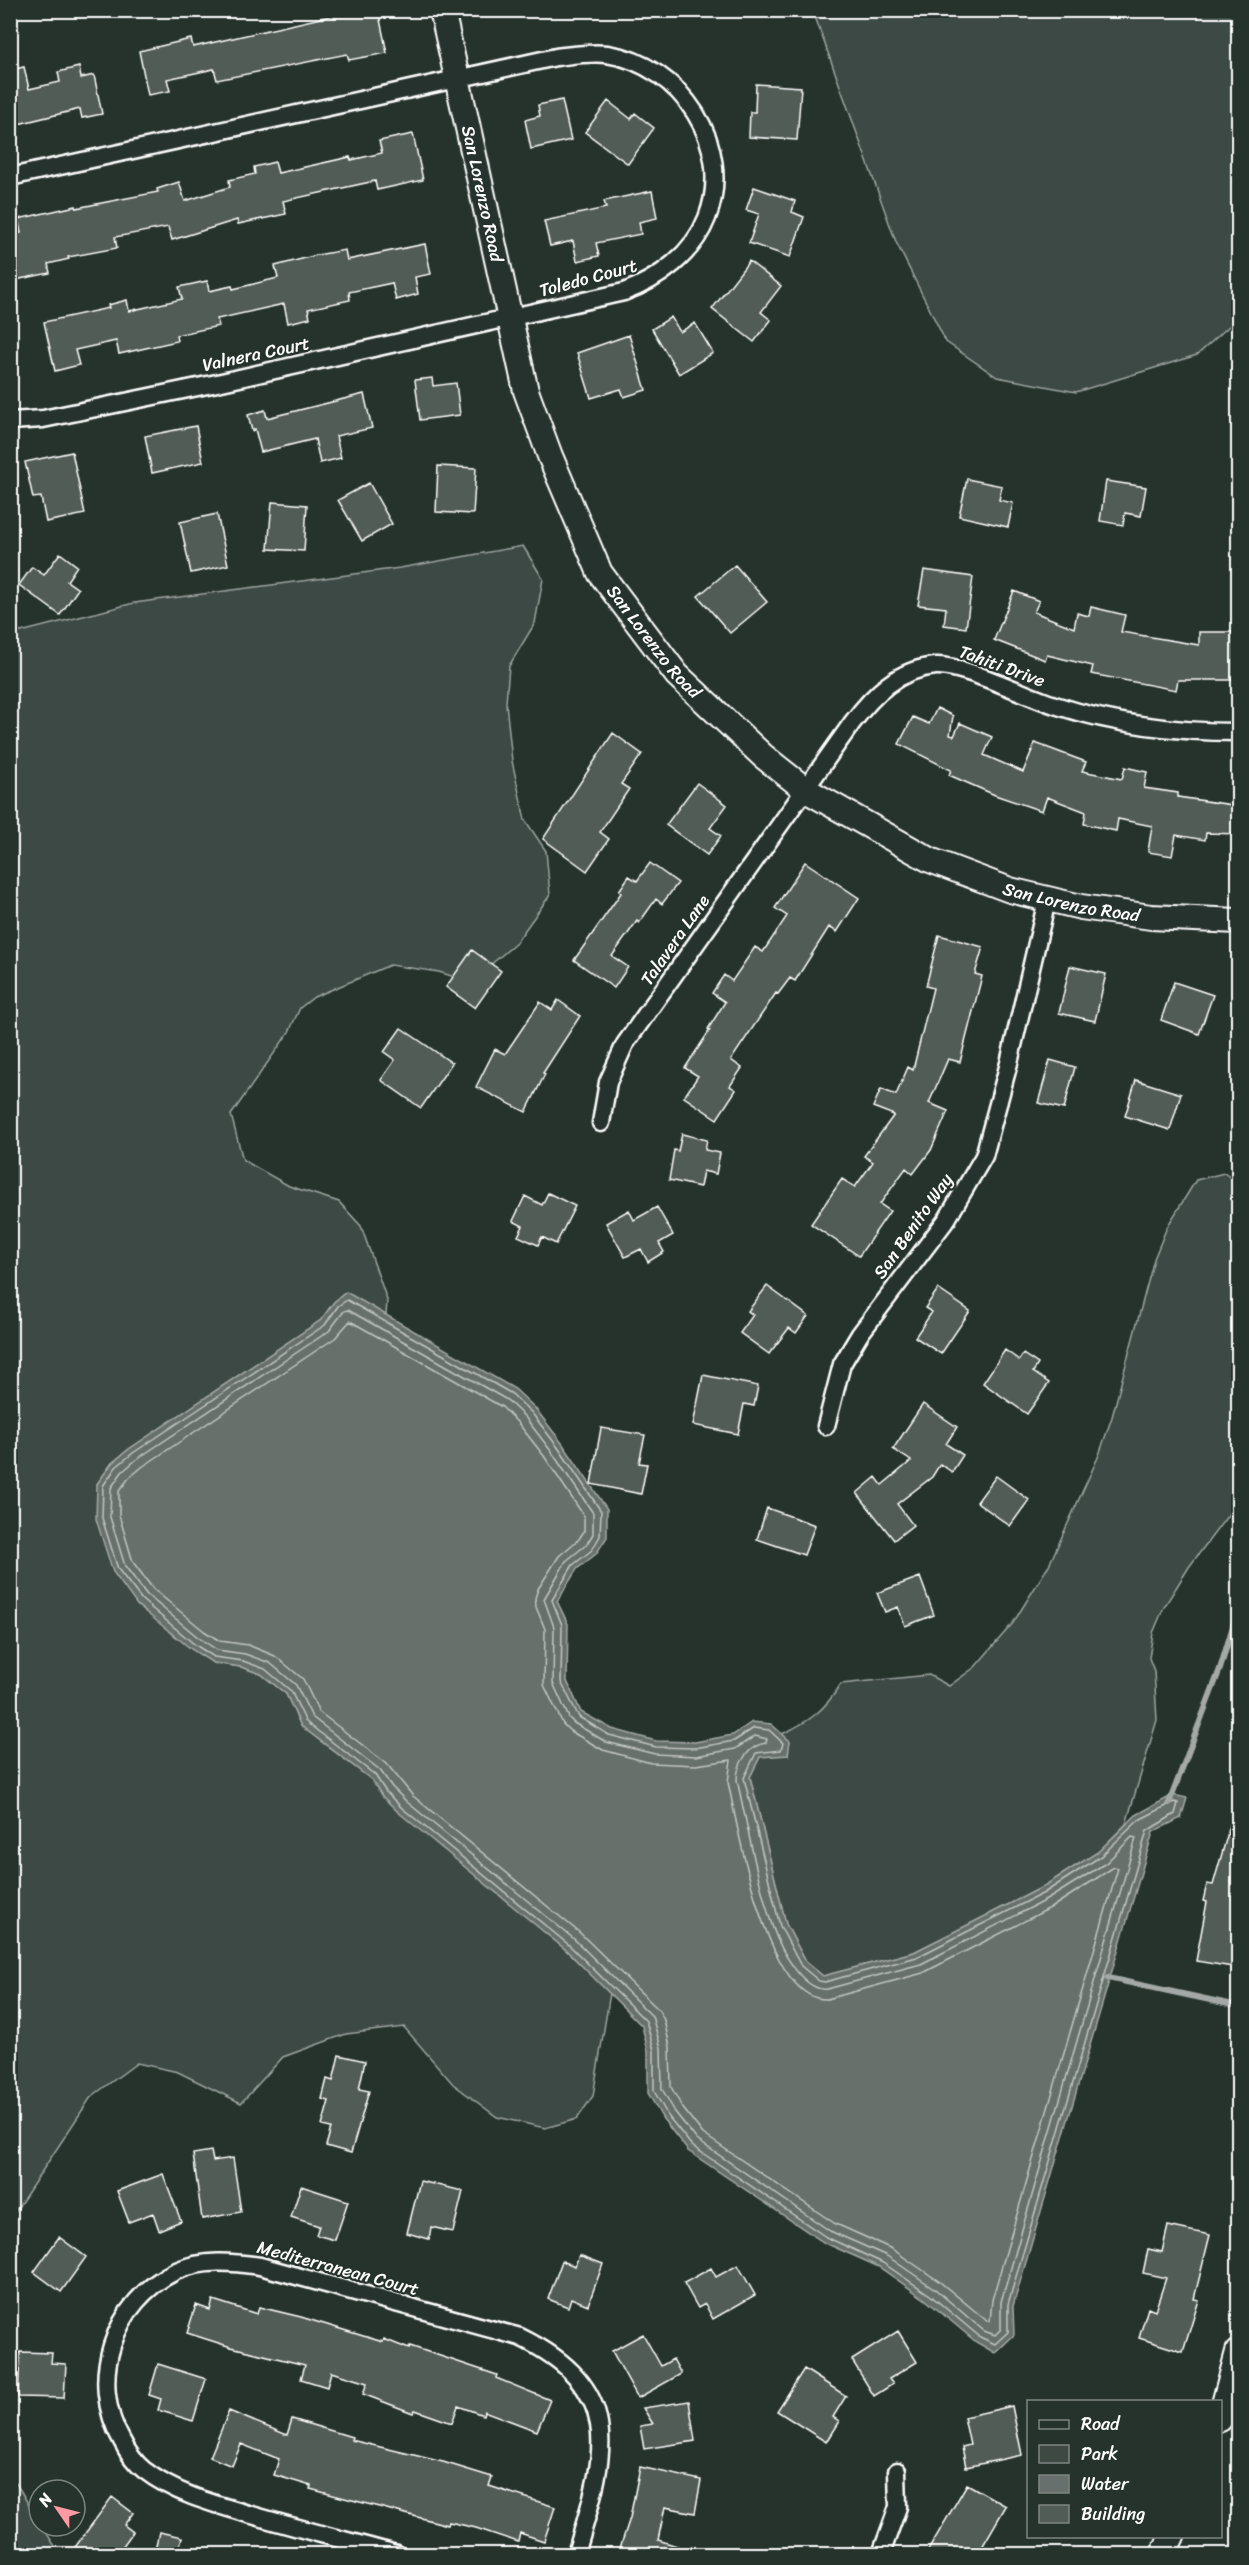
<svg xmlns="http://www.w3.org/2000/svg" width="1249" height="2565" viewBox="0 0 1249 2565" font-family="Sriracha,sans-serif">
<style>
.green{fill:#3e4944;stroke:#9ea4a2;stroke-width:1.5}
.water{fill:#67706c;stroke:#a4a9a7;stroke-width:1.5}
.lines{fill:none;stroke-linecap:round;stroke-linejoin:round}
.shore{stroke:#c2c6c4;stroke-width:1.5}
.stream{stroke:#a4a9a7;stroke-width:6}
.building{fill:#515c57;stroke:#fff;stroke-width:1.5}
.street-casing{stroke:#fff;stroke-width:21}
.secondary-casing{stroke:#fff;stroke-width:28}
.street{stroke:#26332d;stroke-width:16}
.secondary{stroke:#26332d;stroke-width:24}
.labels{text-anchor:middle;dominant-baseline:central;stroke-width:4.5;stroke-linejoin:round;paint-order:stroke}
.street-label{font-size:18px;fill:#fff;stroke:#26332d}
</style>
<rect width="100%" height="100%" fill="#26332d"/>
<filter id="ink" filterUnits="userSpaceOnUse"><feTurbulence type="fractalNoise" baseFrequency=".0167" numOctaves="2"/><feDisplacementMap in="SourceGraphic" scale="12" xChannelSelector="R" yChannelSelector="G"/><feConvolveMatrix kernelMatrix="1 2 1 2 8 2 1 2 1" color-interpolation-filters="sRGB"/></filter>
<g filter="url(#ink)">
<path class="green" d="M 813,11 L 1238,11 L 1238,318 L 1197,355 L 1076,392 L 997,377 L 946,342 L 896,242 Z
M 523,546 L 543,579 L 535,623 L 509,666 L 506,703 L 512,761 L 525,820 L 546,851 L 550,895 L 515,944 L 470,982 L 439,972 L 390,965 L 314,997 L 300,1008 L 289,1032 L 231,1115 L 243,1160 L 289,1186 L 339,1202 L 361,1226 L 387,1300 L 386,1316 L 345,1293 L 334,1302 L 321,1320 L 129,1449 L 112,1463 L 97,1484 L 137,1605 L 213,1663 L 241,1667 L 261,1674 L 286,1694 L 301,1726 L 372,1780 L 382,1796 L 566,1950 L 610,1993 L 593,2096 L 577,2119 L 545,2128 L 497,2117 L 453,2084 L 404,2027 L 346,2034 L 283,2057 L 241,2103 L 178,2072 L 137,2063 L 91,2097 L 11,2218 L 11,632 L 21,632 L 134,603 L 400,568 Z
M 1224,1173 L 1238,1183 L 1238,1497 L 1228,1515 L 1189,1567 L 1164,1607 L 1153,1633 L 1149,1658 L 1154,1671 L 1157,1720 L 1126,1824 L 1098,1852 L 1041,1888 L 976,1921 L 914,1952 L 823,1976 L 806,1962 L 786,1924 L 750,1777 L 760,1757 L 790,1741 L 782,1734 C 810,1721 824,1711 841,1684 L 929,1675 L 949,1686 L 975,1667 L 1013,1623 L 1049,1565 L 1099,1455 L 1112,1417 L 1154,1259 L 1167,1227 L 1196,1180 Z
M 10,2473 L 39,2522 L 39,2526 L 42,2526 L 60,2554 L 11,2554 Z"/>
<path class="water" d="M 346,1292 L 515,1389 L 535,1408 L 562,1443 L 607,1509 L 607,1537 L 596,1554 L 577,1569 L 557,1601 L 568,1624 L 567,1681 L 581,1712 L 612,1729 L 656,1741 L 695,1742 L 733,1735 L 752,1722 L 771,1724 L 790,1741 L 788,1755 L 760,1757 L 750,1777 L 786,1924 L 806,1962 L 823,1976 L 914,1952 L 1041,1888 L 1098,1852 L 1136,1815 L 1173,1795 L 1187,1798 L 1181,1818 L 1153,1832 L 1013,2306 L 1014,2335 L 995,2353 L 976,2342 L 926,2300 L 879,2267 L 823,2242 L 688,2151 L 663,2119 L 648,2093 L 648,2051 L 642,2026 L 566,1950 L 398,1812 L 382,1796 L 372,1780 L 301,1726 L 286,1694 L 261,1674 L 241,1667 L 213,1663 L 191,1649 L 137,1605 L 113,1572 L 96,1519 L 97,1484 L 112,1463 L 129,1449 L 321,1320 L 334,1302 Z"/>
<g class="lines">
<path class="shore" d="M 347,1300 L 512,1394 L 531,1412 L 557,1446 L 601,1511 L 600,1536 L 592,1550 L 573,1565 L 552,1600 L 562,1625 L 561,1682 L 579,1717 L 609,1735 L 656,1747 L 695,1748 L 734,1741 L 754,1728 L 769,1730 L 783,1743 L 781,1750 L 756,1753 L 744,1778 L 780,1926 L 801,1966 L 819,1981 L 825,1982 L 917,1957 L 1044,1893 L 1101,1856 L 1139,1820 L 1174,1802 L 1178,1803 L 1175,1814 L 1147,1831 L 1008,2304 L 1008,2332 L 995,2344 L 980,2337 L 930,2295 L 883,2263 L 826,2237 L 692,2146 L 668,2116 L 654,2091 L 654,2050 L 646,2021 L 569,1945 L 402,1808 L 386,1792 L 375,1775 L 306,1722 L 291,1691 L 265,1669 L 243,1661 L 214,1657 L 194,1644 L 142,1600 L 118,1569 L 102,1518 L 103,1486 L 116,1467 L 133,1453 L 325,1325 L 338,1306 Z
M 348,1310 L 507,1400 L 525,1417 L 551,1451 L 593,1513 L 593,1534 L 586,1545 L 566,1561 L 544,1599 L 554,1627 L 553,1683 L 569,1718 L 574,1723 L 606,1742 L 655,1754 L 696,1756 L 735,1749 L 755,1736 L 767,1739 L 766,1743 C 749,1745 737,1763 737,1780 C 748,1828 757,1881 773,1928 C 780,1948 803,1992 827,1989 L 921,1964 L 1048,1899 L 1106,1863 L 1132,1837 L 1136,1838 L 1001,2302 L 1001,2329 L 995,2335 L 984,2331 L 935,2289 L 887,2256 L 830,2231 L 697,2140 L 675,2112 L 662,2089 L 661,2048 L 652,2016 L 574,1939 L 407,1802 L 392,1787 L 380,1770 L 312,1717 L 296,1685 L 270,1663 L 245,1654 L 217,1650 L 199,1638 L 147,1595 L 125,1566 L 110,1517 L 111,1488 L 122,1472 L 137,1459 L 329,1331 L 344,1311 Z
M 350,1321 L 502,1407 L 518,1423 L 544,1456 L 584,1516 L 584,1531 L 579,1539 L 559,1556 L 538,1589 L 535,1598 L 536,1607 L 545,1629 L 544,1685 L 563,1724 L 570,1731 L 603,1750 L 651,1763 L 696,1765 L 731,1760 L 728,1782 C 738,1828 766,2002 827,1999 L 923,1973 L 1052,1907 L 1114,1867 L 1118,1868 L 992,2300 L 990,2321 L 987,2321 L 940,2282 L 892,2249 L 834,2223 L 703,2134 L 682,2107 L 671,2087 L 670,2047 L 664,2020 L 659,2010 L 580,1933 L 413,1796 L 386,1763 L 319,1712 L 303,1679 L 275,1656 L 248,1645 L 220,1641 L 204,1631 L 153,1589 L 133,1562 L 119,1515 L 119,1491 L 129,1478 L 142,1467 L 335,1338 Z"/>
<path class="stream" d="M 1169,1803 L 1220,1669 L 1238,1609
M 1108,1978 L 1238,2006"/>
</g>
<path class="building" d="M 339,10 L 378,10 L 387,53 L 349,60 L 347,54 L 217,80 L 214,69 L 167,79 L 170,91 L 148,95 L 139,51 L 191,39 L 193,47 L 339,14 Z
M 24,67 L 29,89 L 60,82 L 58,72 L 79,67 L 81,78 L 94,75 L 102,114 L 82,118 L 80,109 L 14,125 L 10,110 L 10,70 Z
M 756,84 L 801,87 L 797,140 L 749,137 L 750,112 L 755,112 Z
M 562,100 L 571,140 L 531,149 L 525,120 L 540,116 L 538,105 Z
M 608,101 L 631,119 L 635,113 L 654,128 L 628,164 L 585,132 Z
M 413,134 L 423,180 L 377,190 L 375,181 L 283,201 L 286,214 L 238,224 L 237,220 L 172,240 L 168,227 L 115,237 L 117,248 L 68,257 L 69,259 L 48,264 L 50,273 L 10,281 L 10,235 L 21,233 L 18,219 L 76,206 L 76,208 L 158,192 L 157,189 L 179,182 L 185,201 L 230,187 L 229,180 L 255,174 L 254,167 L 275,162 L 278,173 L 350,157 L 351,160 L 382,153 L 379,141 Z
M 754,187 L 795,201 L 792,212 L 804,217 L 790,257 L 749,243 L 759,214 L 746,210 Z
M 652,191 L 657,218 L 639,222 L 641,234 L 596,243 L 599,256 L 577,261 L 573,241 L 550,246 L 544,221 L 606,208 L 604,201 Z
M 425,244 L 431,274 L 415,277 L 418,294 L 396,300 L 392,283 L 349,292 L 350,300 L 308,309 L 310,318 L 288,323 L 284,304 L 217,319 L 219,326 L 176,335 L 177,341 L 119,354 L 116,341 L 75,350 L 79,365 L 55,371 L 44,322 L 109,308 L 108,305 L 127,300 L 129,311 L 182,299 L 179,287 L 207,281 L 209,291 L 232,286 L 233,289 L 278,278 L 275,266 L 317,255 L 345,250 L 347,260 Z
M 749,261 L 781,286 L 761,312 L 771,320 L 754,342 L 712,309 Z
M 671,317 L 680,332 L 695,323 L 713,353 L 679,374 L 652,329 Z
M 629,335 L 646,390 L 624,397 L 621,389 L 591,398 L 577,353 Z
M 432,378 L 433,386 L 456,383 L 460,415 L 420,420 L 415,380 Z
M 364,394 L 372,428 L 336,436 L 341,458 L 320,463 L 315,439 L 261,452 L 255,429 L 252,431 L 248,415 L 265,410 L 267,418 Z
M 196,426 L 203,462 L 152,473 L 145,436 Z
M 72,452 L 85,514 L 46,522 L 41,497 L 33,498 L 25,462 Z
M 438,466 L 476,468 L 473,514 L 436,512 Z
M 967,479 L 1002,486 L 999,500 L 1013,503 L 1008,527 L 959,516 Z
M 1106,481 L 1146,487 L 1141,516 L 1125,513 L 1123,525 L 1100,521 Z
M 369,483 L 392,524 L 362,541 L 338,500 Z
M 272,502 L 307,505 L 304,551 L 268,549 Z
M 217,514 L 228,565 L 191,573 L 180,522 Z
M 60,553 L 77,566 L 67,581 L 78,589 L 60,615 L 19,585 L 32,567 L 44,575 Z
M 735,565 L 767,602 L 730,633 L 698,596 Z
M 924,570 L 973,577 L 966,628 L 944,625 L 946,608 L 918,605 Z
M 1014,591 L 1039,601 L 1034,612 L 1074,628 L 1077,613 L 1089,616 L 1091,607 L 1125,615 L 1121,632 L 1199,645 L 1199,632 L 1239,632 L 1239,680 L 1178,680 L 1176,690 L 1091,674 L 1093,666 L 1047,655 L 1045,660 L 994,640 Z
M 937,708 L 953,716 L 950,735 L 954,736 L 960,723 L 992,737 L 984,755 L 1023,772 L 1035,743 L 1086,762 L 1082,771 L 1122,779 L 1125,767 L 1147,772 L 1144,788 L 1178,793 L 1178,797 L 1239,806 L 1239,834 L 1206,833 L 1205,840 L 1176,835 L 1172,856 L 1148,852 L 1152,826 L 1118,819 L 1116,831 L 1084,824 L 1086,812 L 1047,797 L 1042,811 L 995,795 L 949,775 L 951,770 L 899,744 L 913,717 L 929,724 Z
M 613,733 L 642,754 L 621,784 L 629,789 L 600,832 L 609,839 L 587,871 L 543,839 Z
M 697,783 L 727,805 L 710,828 L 721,836 L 707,855 L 666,825 Z
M 805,862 L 859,898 L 837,932 L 829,927 L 795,981 L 790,978 L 778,994 L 776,993 L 731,1060 L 742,1068 L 730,1086 L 736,1090 L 717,1119 L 684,1097 L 698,1076 L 685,1068 L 710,1030 L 708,1029 L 725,1002 L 712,993 L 724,975 L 732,981 L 755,947 L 763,952 L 787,916 L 775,908 Z
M 650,863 L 678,883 L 662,904 L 656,899 L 639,923 L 637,921 L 612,956 L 628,967 L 614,988 L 574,960 L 621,893 L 619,891 L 629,876 L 637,881 Z
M 939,935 L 983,947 L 975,974 L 982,976 L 960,1062 L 948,1059 L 929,1103 L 948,1111 L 931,1150 L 913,1174 L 906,1168 L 880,1204 L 890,1211 L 859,1256 L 811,1224 L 842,1179 L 855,1187 L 873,1162 L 864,1156 L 894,1115 L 873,1107 L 881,1089 L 896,1095 L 908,1067 L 913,1070 L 933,988 L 926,986 Z
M 472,950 L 501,971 L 475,1008 L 446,987 Z
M 1070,966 L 1106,974 L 1095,1021 L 1059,1013 Z
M 1174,982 L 1213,995 L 1199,1034 L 1161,1020 Z
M 558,1000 L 580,1016 L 543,1073 L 545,1074 L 526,1112 L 476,1087 L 495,1049 L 505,1054 L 540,1002 L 552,1010 Z
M 401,1028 L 452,1063 L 421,1108 L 381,1080 L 395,1060 L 384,1052 Z
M 1050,1060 L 1075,1067 L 1064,1109 L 1038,1103 Z
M 1136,1080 L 1181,1094 L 1170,1130 L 1125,1116 Z
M 682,1134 L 707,1140 L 705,1150 L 720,1153 L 716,1174 L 703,1171 L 700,1187 L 669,1180 L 674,1150 L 678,1151 Z
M 548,1193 L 575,1206 L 556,1244 L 542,1237 L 538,1245 L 518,1236 L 523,1226 L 513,1221 L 525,1196 L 542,1205 Z
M 657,1207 L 673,1235 L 659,1243 L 664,1252 L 648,1262 L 641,1249 L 625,1257 L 606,1223 L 629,1210 L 634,1220 Z
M 767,1286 L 808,1316 L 796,1333 L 789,1328 L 769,1354 L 740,1333 L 753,1315 L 748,1311 Z
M 938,1289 L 970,1311 L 941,1354 L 915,1337 L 932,1312 L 925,1308 Z
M 1005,1350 L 1019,1360 L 1023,1354 L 1038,1364 L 1033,1372 L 1049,1383 L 1027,1414 L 983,1383 Z
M 703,1375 L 758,1386 L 754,1406 L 744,1404 L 738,1434 L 693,1425 Z
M 923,1404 L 957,1427 L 946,1444 L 963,1455 L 952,1472 L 940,1464 L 932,1477 L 897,1504 L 913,1525 L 894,1540 L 857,1493 L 876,1477 L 882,1485 L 911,1461 L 893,1449 Z
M 601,1428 L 645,1435 L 639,1463 L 647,1464 L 641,1494 L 591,1484 Z
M 996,1476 L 1029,1500 L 1010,1526 L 977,1502 Z
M 767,1508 L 815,1525 L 804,1555 L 757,1539 Z
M 920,1577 L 934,1615 L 905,1626 L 898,1607 L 885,1612 L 877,1593 Z
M 1235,1808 L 1239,1809 L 1239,1968 L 1196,1961 L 1207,1902 L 1203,1901 L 1207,1884 L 1213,1885 Z
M 339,2055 L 365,2061 L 359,2089 L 369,2091 L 351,2153 L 326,2146 L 331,2128 L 322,2126 L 329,2101 L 322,2099 L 327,2079 L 333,2081 Z
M 211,2151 L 213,2161 L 233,2158 L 241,2212 L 202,2219 L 193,2154 Z
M 163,2174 L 181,2221 L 159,2230 L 153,2213 L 129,2222 L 117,2191 Z
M 420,2181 L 463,2191 L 453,2232 L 431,2227 L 429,2239 L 407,2233 Z
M 301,2186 L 348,2201 L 335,2240 L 316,2235 L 319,2226 L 291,2217 Z
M 1168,2226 L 1210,2235 L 1194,2299 L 1199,2300 L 1183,2352 L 1139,2338 L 1148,2308 L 1155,2311 L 1166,2278 L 1143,2273 L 1148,2249 L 1162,2252 Z
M 59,2237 L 86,2257 L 61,2292 L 34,2272 Z
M 579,2255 L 603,2264 L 588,2305 L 571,2298 L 568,2307 L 548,2299 L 562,2261 L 575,2266 Z
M 738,2265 L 755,2295 L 713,2319 L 705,2304 L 698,2308 L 684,2283 L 711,2268 L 716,2277 Z
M 213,2300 L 257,2314 L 259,2307 L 301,2317 L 383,2342 L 384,2339 L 409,2349 L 410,2346 L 497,2375 L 496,2378 L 550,2400 L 537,2431 L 484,2411 L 483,2415 L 458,2406 L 452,2423 L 415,2410 L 413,2413 L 363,2394 L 367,2383 L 331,2372 L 327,2387 L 301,2379 L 305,2365 L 231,2347 L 187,2333 L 196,2305 L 210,2310 Z
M 898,2331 L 917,2362 L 889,2379 L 893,2384 L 874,2396 L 852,2360 Z
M 643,2334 L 661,2366 L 673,2359 L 681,2374 L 638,2398 L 612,2351 Z
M 20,2352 L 52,2353 L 51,2363 L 66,2364 L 64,2398 L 18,2397 Z
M 158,2364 L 206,2379 L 193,2421 L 158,2410 L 161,2399 L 149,2395 Z
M 804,2369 L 846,2396 L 833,2417 L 839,2421 L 826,2442 L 777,2411 Z
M 689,2401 L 695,2441 L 644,2449 L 640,2426 L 653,2424 L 643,2408 Z
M 1012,2406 L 1022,2455 L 966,2467 L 962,2447 L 970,2445 L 964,2417 Z
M 229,2411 L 287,2435 L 292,2419 L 352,2437 L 351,2440 L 443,2462 L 492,2477 L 489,2486 L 555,2507 L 544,2541 L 520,2533 L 518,2542 L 476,2528 L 449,2522 L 448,2525 L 310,2489 L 311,2486 L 274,2475 L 279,2459 L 241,2444 L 232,2466 L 210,2457 Z
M 640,2467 L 701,2480 L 695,2513 L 665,2507 L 658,2540 L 693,2551 L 693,2554 L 618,2554 L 630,2518 Z
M 967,2484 L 1006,2506 L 978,2554 L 926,2554 Z
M 112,2497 L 133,2513 L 124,2525 L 133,2532 L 117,2554 L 70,2554 Z
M 159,2532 L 182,2537 L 178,2554 L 154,2554 Z"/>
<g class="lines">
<g class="street-casing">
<path id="street" d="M 10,177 L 556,57 C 573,55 590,52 607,54 C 681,65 735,146 707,218 C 693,254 659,279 624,292 L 217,383 L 43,419 L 10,421
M 601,1123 L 608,1082 L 625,1044 L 852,723 C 873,695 898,669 936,666 C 962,664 1028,697 1058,706 C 1117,725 1176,732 1238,732
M 826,1426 L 842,1364 L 860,1334 L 947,1219 L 984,1156 L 1009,1063 L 1047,900
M 396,2554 C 348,2541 300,2529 252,2515 C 214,2504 175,2494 144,2470 C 135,2463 127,2451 122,2441 C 87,2381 113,2301 176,2271 C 203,2259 232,2262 260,2266 L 520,2337 C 630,2391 604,2458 576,2554
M 881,2554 L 898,2507 L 897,2471"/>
</g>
<g class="secondary-casing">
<g id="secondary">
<path id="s1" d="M 442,10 L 526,391 L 550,456 L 600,573 L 677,675 L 763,756 L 806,790 L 930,860 L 1010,890 L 1081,907 L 1151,917 L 1238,921"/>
<path d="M 1220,2419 L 1238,2352"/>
<path d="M 1163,2554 L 1172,2536"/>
</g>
</g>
<use href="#street" class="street"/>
<use href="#secondary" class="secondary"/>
</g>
</g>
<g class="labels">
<g class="street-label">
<text stroke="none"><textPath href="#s1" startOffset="188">San Lorenzo Road</textPath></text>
<text transform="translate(588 278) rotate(-15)">Toledo Court</text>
<text transform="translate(256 354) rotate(-12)">Valnera Court</text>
<text stroke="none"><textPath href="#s1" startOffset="674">San Lorenzo Road</textPath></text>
<text transform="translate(1002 666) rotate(20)">Tahiti Drive</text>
<text stroke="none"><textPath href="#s1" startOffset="1178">San Lorenzo Road</textPath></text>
<text transform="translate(675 940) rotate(-55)">Talavera Lane</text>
<text transform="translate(913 1226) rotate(-55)">San Benito Way</text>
<text transform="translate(338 2268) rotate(15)">Mediterranean Court</text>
</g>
</g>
<rect width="1249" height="2565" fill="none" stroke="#26332d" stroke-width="36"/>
<rect x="18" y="18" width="1213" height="2529" fill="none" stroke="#fff" stroke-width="2" filter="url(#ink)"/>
<rect x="1027" y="2400" width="195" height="138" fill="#26332d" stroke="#7d8581" stroke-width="1.5"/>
<rect x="1039" y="2420" width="30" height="9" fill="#26332d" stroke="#7d8581" stroke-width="1.5"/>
<text x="1081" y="2430" font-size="18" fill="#ffffff">Road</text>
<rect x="1039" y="2445" width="30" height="18" fill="#3e4944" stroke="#7d8581" stroke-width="1.5"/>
<text x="1081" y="2460" font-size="18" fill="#ffffff">Park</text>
<rect x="1039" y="2475" width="30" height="18" fill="#67706c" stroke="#7d8581" stroke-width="1.5"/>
<text x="1081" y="2490" font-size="18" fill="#ffffff">Water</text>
<rect x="1039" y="2505" width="30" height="18" fill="#515c57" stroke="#7d8581" stroke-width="1.5"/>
<text x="1081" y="2520" font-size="18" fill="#ffffff">Building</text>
<g transform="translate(57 2508) rotate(305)"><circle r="28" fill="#26332d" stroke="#7d8581" stroke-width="1.5"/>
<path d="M0-4.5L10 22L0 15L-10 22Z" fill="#ff9aa2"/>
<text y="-9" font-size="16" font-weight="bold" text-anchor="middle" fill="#ffffff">N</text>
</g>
</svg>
